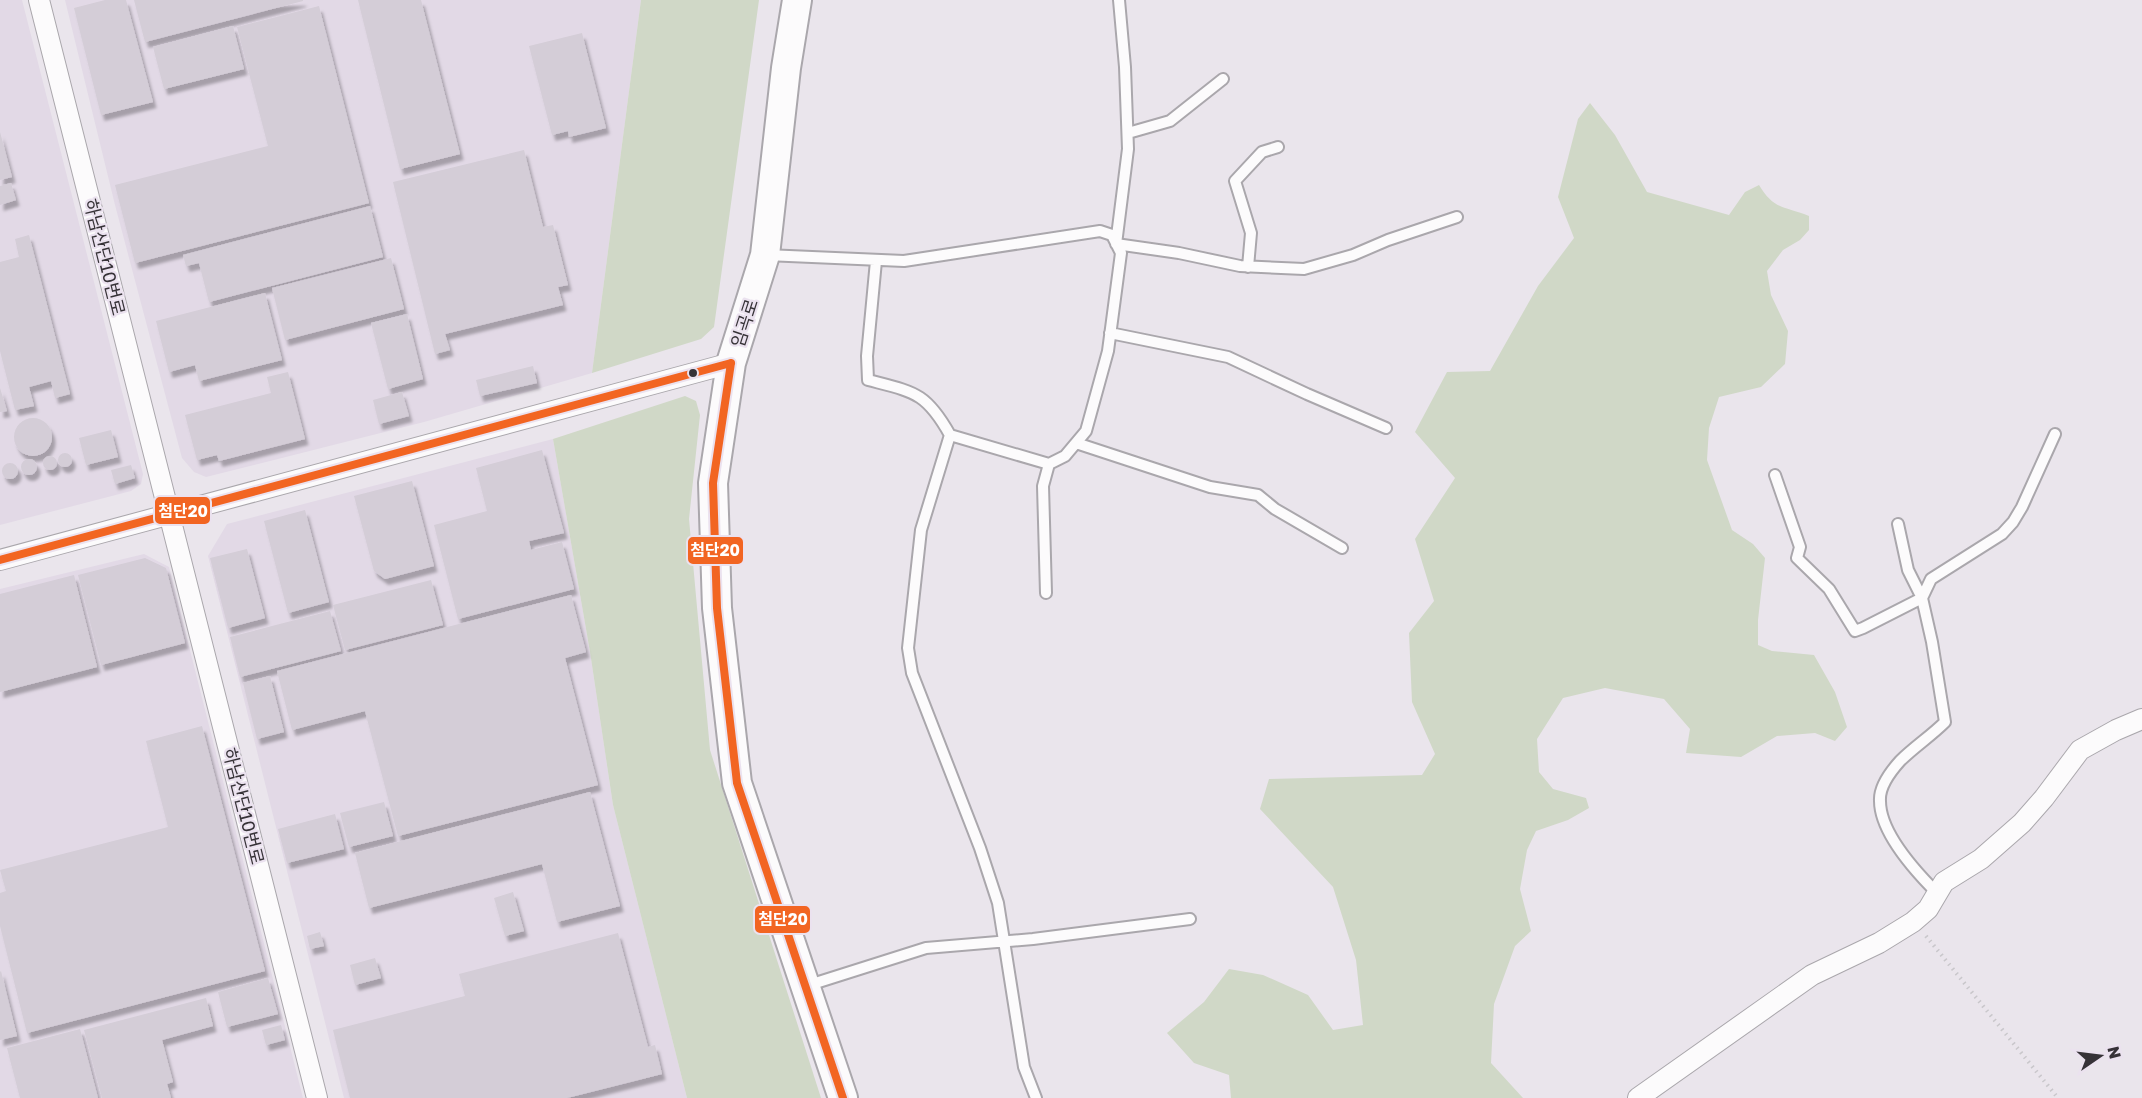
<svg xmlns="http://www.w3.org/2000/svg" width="2142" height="1098" viewBox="0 0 2142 1098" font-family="'Golos Text','Noto Sans KR',sans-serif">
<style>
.built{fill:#e2d9e6}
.green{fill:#d0d8c7}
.building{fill:#d4cdd7;filter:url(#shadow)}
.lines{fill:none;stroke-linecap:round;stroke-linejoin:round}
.lane-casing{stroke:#aaa7ac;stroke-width:14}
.street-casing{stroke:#aaa7ac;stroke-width:22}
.secondary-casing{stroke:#aaa7ac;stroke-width:32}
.path{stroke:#c9c7cb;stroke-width:4;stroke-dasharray:1.5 4.5;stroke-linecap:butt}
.lane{stroke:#fcfbfc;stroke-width:10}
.street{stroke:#fcfbfc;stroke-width:20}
.secondary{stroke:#fcfbfc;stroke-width:28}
.bus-1-casing{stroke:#ebe2ef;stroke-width:12}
.bus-1{stroke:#f26522;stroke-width:8}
.bus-dot{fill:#363237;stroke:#ebe2ef;stroke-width:2}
.labels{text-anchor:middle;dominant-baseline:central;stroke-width:4.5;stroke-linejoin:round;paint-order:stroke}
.street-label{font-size:18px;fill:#363237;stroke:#ebe2ef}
.line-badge{stroke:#ebe2ef;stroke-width:2}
.badge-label{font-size:16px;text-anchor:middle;font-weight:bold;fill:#fff}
</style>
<defs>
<filter id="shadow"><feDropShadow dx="3.5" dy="6" stdDeviation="1.5" flood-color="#0004"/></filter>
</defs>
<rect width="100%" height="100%" fill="#eae5ec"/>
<path class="built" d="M 0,0 L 22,0 L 143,474 L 141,484 L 131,491 L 0,525 Z
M 65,0 L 641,0 L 592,373 L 424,422 L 274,460 L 206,477 L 194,472 L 182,458 L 115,205 Z
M 553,439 L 590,652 L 613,805 L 687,1098 L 344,1098 L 208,556 L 227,524 Z
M 144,554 L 169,567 L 303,1098 L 0,1098 L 0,589 Z"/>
<path class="green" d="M 641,0 L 759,0 L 714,327 L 701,339 L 592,373 Z
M 1590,103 L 1615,135 L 1647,192 L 1729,215 L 1745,192 L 1759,185 C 1774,210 1784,206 1809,216 L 1809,230 L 1800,240 L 1783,250 L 1767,271 L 1771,295 L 1788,331 L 1785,364 L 1761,387 L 1719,397 L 1709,428 L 1707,460 L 1732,530 L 1753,544 L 1765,558 L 1758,620 L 1758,645 L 1772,651 L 1814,655 L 1835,692 L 1847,727 L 1835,741 L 1815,733 L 1777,736 L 1741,757 L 1686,753 L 1690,729 L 1664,699 L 1605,688 L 1563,698 L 1537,739 L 1539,772 L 1553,789 L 1586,798 L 1589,808 L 1568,820 L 1536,831 L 1527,850 L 1520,889 L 1531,931 L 1515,946 L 1494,1004 L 1491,1063 L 1523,1098 L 1231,1098 L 1229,1075 L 1194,1063 L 1167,1033 L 1204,1002 L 1229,969 L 1263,975 L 1308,995 L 1333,1030 L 1363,1025 L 1356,960 L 1333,887 L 1260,809 L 1269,779 L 1422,775 L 1435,754 L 1412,702 L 1409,633 L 1434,601 L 1415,539 L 1455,478 L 1415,432 L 1447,372 L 1490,371 L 1538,286 L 1574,238 L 1558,197 L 1578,119 Z
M 685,396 L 696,401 L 700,415 L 689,519 L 710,750 L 821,1098 L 687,1098 L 613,805 L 590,652 L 553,439 Z"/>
<path class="building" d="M 105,0 L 126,0 L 153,102 L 101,115 L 74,8 Z
M 134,0 L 303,0 L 303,1 L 145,42 Z
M 358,0 L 421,0 L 460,154 L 400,169 Z
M 319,6 L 369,203 L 135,263 L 115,185 L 268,146 L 237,27 Z
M 233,26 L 244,69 L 164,89 L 153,47 Z
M 582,33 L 606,128 L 569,137 L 568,131 L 552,135 L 529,46 Z
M 0,132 L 12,177 L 0,180 Z
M 524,150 L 543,227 L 553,225 L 568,285 L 558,287 L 563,305 L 445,334 L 450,350 L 435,354 L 393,182 Z
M 11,183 L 16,200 L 0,205 L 0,186 Z
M 370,206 L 383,257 L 209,302 L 199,263 L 186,266 L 183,255 Z
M 29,235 L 70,394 L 55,398 L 51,381 L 29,387 L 34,406 L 15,410 L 0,351 L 0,262 L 19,257 L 15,239 Z
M 391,258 L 404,309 L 285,340 L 272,288 Z
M 265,293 L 282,360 L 199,381 L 195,365 L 169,372 L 156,321 Z
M 407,314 L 423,379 L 388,389 L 371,323 Z
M 533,366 L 537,383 L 480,396 L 476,380 Z
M 288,372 L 305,439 L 219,461 L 217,455 L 197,460 L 185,415 L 271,393 L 267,377 Z
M 0,388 L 7,411 L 0,412 Z
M 402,392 L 409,416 L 379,424 L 373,400 Z
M14 437a19 19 0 1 1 38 0a19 19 0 1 1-38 0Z
M 111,430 L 118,457 L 86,465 L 79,438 Z
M 542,450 L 564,533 L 529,541 L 531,550 L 562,542 L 574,589 L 458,619 L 434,525 L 487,511 L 476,468 Z
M58 460a7 7 0 1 1 14 0a7 7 0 1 1-14 0Z
M43 463a7 7 0 1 1 14 0a7 7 0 1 1-14 0Z
M21 467a8 8 0 1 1 16 0a8 8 0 1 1-16 0Z
M2 471a8 8 0 1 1 16 0a8 8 0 1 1-16 0Z
M 131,465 L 135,478 L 115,484 L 111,470 Z
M 412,481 L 434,566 L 385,579 L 374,571 L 354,496 Z
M 305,510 L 329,602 L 288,613 L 264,521 Z
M 247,549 L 265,618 L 228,628 L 210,558 Z
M 145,558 L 166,568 L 185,643 L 101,665 L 78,575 Z
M 74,575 L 97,667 L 0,692 L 0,594 Z
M 431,580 L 443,625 L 345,650 L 333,605 Z
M 571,595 L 586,652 L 565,658 L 598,785 L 398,836 L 365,711 L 292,730 L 277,671 Z
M 330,611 L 341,651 L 240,677 L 230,637 Z
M 270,676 L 284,732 L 257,739 L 243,683 Z
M 202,726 L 265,971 L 27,1033 L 0,926 L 0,893 L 6,891 L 0,870 L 168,827 L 146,741 Z
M 590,792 L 620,906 L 557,922 L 542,864 L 369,908 L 355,853 Z
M 384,802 L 393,836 L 349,847 L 340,813 Z
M 335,814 L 344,849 L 287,863 L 278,829 Z
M 513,892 L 524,931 L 505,936 L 494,898 Z
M 320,932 L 324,946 L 310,949 L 307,936 Z
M 618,933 L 648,1047 L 655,1045 L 662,1074 L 567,1098 L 350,1098 L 333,1030 L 465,996 L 459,974 Z
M 375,958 L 381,978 L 355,985 L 350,965 Z
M 1,971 L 17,1036 L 0,1040 L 0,972 Z
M 268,978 L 278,1014 L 227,1027 L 218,992 Z
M 206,998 L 213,1026 L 162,1040 L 173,1082 L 167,1084 L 171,1098 L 102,1098 L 84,1030 Z
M 281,1025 L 285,1040 L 266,1045 L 262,1030 Z
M 80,1029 L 98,1098 L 20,1098 L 7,1048 Z"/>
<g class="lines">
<g class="lane-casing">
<path id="lane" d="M 1119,0 L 1125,67 L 1128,149 L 1116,244 L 1179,253 L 1240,266 L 1304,269 L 1353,255 L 1388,240 L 1457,217
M 1128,133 L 1170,121 L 1223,79
M 766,255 L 904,261 L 1100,231 L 1112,235 L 1121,253 L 1108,351 L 1086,431 L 1065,456 L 1049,464 L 1043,486 L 1046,593
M 876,261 L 867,356 L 868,380 C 914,392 926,392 950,435 L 921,530 L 908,648 L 912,673 L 980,848 L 998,903 L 1024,1067 L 1036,1098
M 1248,267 L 1251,233 L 1235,181 L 1262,152 L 1278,147
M 1110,333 L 1228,357 L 1307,394 L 1386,428
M 950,435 L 1049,464
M 1076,443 L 1210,487 L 1258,495 L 1275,509 L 1342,548
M 1775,475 L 1800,547 L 1797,558 L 1829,589 L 1855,631 L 1863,628 L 1922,598 L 1931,579 L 2002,534 L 2013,522 L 2022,507 L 2055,434
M 1898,524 L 1908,570 L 1922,598 L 1932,642 L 1945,722 C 1931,736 1914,747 1900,761 C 1891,771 1879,787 1880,801 C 1880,833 1916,872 1937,893
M 806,986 L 926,948 L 1033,939 L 1190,919"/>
</g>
<g class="street-casing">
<path id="street" d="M 39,0 L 317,1098
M 0,560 L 731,363
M 1638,1098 L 1812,975 L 1879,943 L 1913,922 L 1928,909 L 1944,882 L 1981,859 L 2022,823 L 2044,798 L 2080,750 L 2116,730 L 2142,719"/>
</g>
<g class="secondary-casing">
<path id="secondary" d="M 797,0 L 786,68 L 765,255 L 731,363 L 713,483 L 717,608 L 737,783 L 843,1098"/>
</g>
<path class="path" d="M 1926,936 L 2058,1098"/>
<use href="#lane" class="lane"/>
<use href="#street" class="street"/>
<use href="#secondary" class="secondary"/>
<g class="bus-1-casing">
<path id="bus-1" d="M 731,363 L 713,483 L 717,608 L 737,783 L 843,1098
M 0,560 L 731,363"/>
</g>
<use href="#bus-1" class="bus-1"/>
</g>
<circle class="bus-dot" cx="693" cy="373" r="5"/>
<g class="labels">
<g class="street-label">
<text transform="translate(105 257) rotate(76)">하남산단10번로</text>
<text transform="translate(744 323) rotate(-72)">임곡로</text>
<text transform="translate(244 806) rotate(76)">하남산단10번로</text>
</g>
</g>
<g class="line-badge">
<rect x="154" y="496" width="57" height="29" rx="6" fill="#f26522"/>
<rect x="687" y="536" width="57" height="29" rx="6" fill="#f26522"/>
<rect x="754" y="905" width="57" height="29" rx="6" fill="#f26522"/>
</g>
<g class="badge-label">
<text x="183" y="517">첨단20</text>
<text x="715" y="556">첨단20</text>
<text x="783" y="925">첨단20</text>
</g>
<g transform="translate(2100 1056) rotate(76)" stroke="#ebe2ef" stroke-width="4.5" paint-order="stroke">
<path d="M0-4.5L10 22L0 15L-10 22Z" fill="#363237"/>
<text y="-9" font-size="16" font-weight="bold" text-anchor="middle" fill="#363237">N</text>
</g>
</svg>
